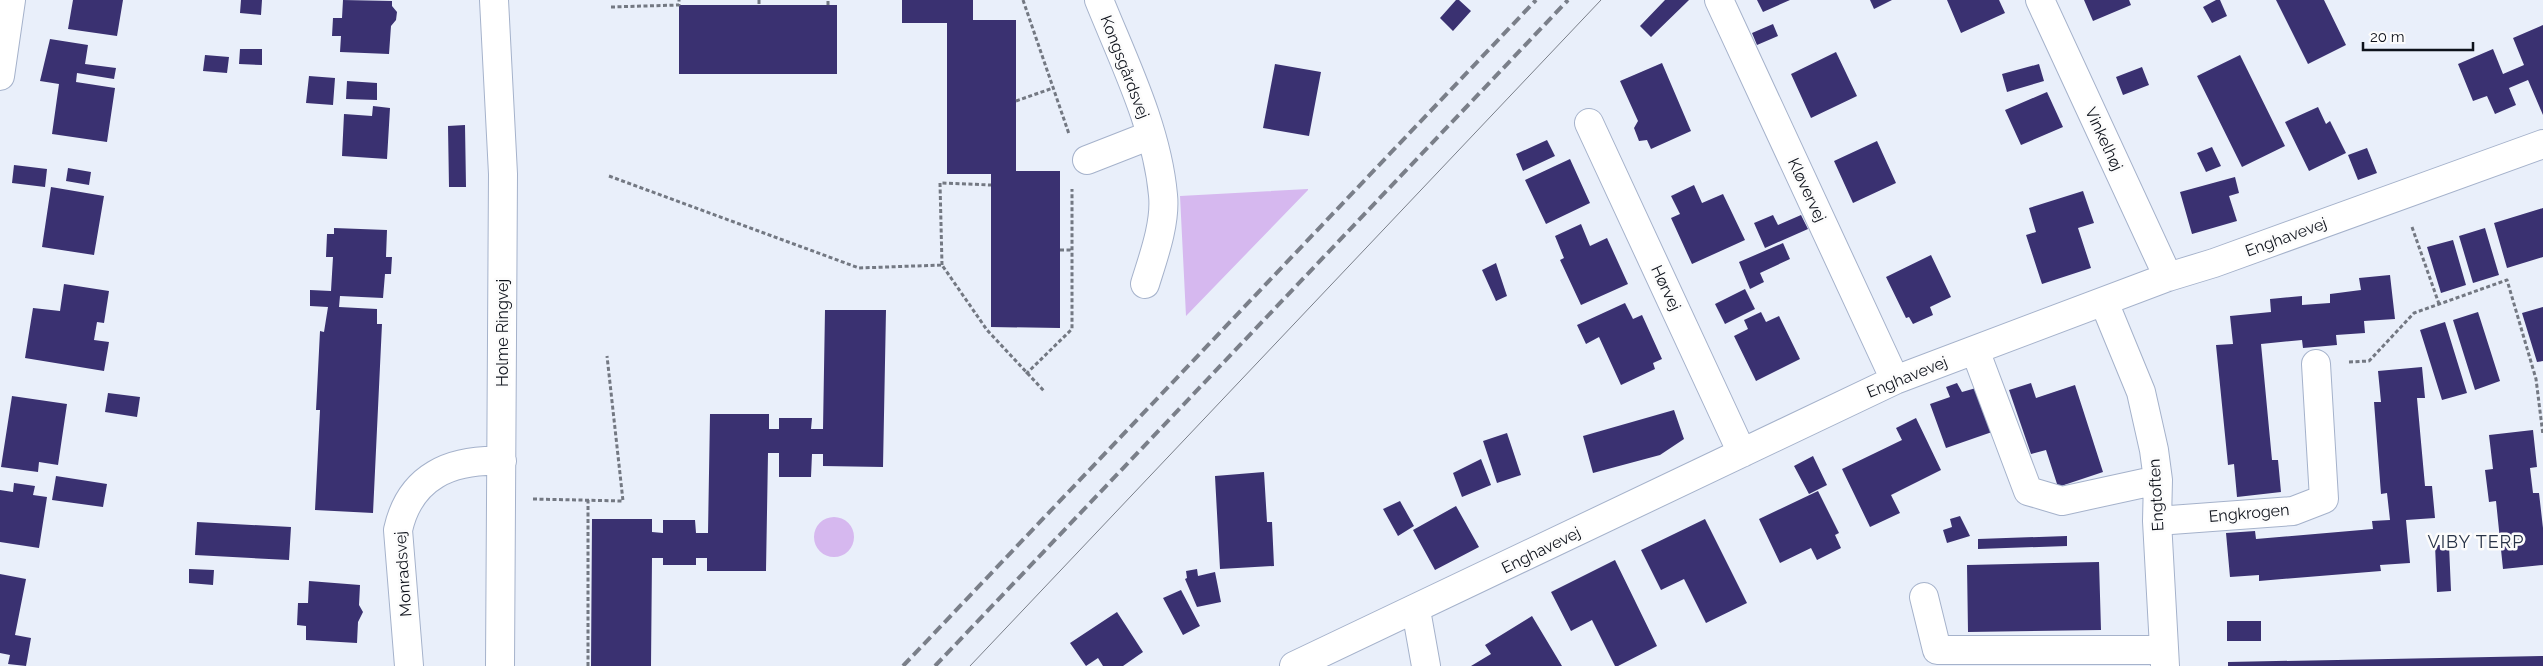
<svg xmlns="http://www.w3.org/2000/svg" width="2543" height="666" viewBox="0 0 2543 666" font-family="Raleway,sans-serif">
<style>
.green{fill:#d6b8ef}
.building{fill:#3a3171}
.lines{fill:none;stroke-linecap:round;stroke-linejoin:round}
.minor-casing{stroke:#a5b2cb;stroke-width:30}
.path{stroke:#737882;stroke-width:3;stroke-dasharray:4 2.5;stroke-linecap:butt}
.minor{stroke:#fff;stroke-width:28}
.tram{stroke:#7a7f89;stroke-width:1}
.rail{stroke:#7a7f89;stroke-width:4;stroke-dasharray:10 5;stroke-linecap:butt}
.labels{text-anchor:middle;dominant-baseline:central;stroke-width:5;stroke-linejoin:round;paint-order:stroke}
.street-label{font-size:16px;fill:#0e121b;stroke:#fcfcfc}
.neighbourhood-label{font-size:18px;letter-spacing:1px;fill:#283347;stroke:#fcfcfc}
</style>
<rect width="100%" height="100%" fill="#e9effa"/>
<path class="green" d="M 1308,189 L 1308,190 L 1186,316 L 1180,196 Z
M814 537a20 20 0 1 1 40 0a20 20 0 1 1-40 0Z"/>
<path class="building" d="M 73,0 L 123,0 L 117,36 L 68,29 Z
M 241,0 L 262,0 L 261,15 L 240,13 Z
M 343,0 L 392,1 L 392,6 L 397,12 L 396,20 L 391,26 L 389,54 L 340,52 L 341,36 L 332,36 L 333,18 L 342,18 Z
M 902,0 L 973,0 L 973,20 L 1016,20 L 1016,171 L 1060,171 L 1060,328 L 991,327 L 991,174 L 947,174 L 947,23 L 902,23 Z
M 1456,0 L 1459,0 L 1471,11 L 1453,31 L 1440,18 Z
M 1665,0 L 1689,0 L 1651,37 L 1640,26 Z
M 1757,0 L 1790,0 L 1763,12 Z
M 1870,0 L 1892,0 L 1874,9 Z
M 1947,0 L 1999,0 L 2005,13 L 1961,33 Z
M 2084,0 L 2129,0 L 2131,5 L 2093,21 Z
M 2216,0 L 2220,0 L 2227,16 L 2212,23 L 2203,7 Z
M 2276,0 L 2324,0 L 2346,45 L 2308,64 Z
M 679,5 L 837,5 L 837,74 L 679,74 Z
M 1773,24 L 1778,36 L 1757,45 L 1752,33 Z
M 2543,25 L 2543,115 L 2528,80 L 2509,88 L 2516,105 L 2495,114 L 2487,96 L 2473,101 L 2458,64 L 2493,49 L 2503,74 L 2524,65 L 2513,38 Z
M 50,39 L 88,45 L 85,64 L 116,68 L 114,79 L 77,73 L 76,82 L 115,88 L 107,142 L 52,134 L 59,84 L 40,81 Z
M 240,49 L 262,49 L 262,65 L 239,64 Z
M 1836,52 L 1857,96 L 1811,118 L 1791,74 Z
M 205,55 L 229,57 L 227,73 L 203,71 Z
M 2240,55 L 2285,146 L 2242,167 L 2197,76 Z
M 1662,63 L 1691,131 L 1651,149 L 1647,140 L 1639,141 L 1634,128 L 1638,121 L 1620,81 Z
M 1275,64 L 1321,72 L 1309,136 L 1263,128 Z
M 2039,64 L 2044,81 L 2007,92 L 2002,74 Z
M 2142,67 L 2149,85 L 2123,95 L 2116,77 Z
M 309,76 L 335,78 L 333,105 L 306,103 Z
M 347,81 L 377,83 L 377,100 L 346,99 Z
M 2047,92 L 2063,127 L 2021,145 L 2005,110 Z
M 373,106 L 390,108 L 387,159 L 342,156 L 344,114 L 372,116 Z
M 2318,107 L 2326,124 L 2330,121 L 2346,153 L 2309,171 L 2285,122 Z
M 465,125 L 466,187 L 449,187 L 448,126 Z
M 1547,140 L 1555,156 L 1523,171 L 1516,154 Z
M 1877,141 L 1896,183 L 1853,203 L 1834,161 Z
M 2212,147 L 2221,166 L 2206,172 L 2197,153 Z
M 2367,148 L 2377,173 L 2358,180 L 2348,155 Z
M 1570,159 L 1590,203 L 1546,224 L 1525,180 Z
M 14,165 L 47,169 L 45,187 L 12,183 Z
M 68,168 L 91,172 L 89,185 L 66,181 Z
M 2235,177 L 2239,193 L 2229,196 L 2237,221 L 2192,234 L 2180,192 Z
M 1694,185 L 1702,203 L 1723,194 L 1745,240 L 1692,264 L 1671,218 L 1680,214 L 1671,196 Z
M 51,187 L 104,196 L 94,255 L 42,247 Z
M 2083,191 L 2094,223 L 2078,228 L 2091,268 L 2042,284 L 2026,235 L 2036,232 L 2029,208 Z
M 2543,208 L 2543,257 L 2507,268 L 2494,223 Z
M 1773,215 L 1778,225 L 1801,215 L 1808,229 L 1765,248 L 1754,223 Z
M 1581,224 L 1590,246 L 1607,238 L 1628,284 L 1581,305 L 1560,260 L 1564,258 L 1555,236 Z
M 334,228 L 387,230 L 386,257 L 392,257 L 391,274 L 385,274 L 383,298 L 340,296 L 339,307 L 377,309 L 377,324 L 382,324 L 373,513 L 315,510 L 320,410 L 316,410 L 320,331 L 324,332 L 328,307 L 310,306 L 310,290 L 331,291 L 333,257 L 326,257 L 327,234 L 334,234 Z
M 2485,228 L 2499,275 L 2473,283 L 2459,236 Z
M 2453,240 L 2466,285 L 2441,293 L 2427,247 Z
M 1783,243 L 1790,259 L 1760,273 L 1764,282 L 1750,289 L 1739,262 Z
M 1931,255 L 1951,297 L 1930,307 L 1933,315 L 1913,324 L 1909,317 L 1906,318 L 1886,277 Z
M 1496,263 L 1507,296 L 1496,301 L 1482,270 Z
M 2390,275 L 2395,319 L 2364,321 L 2365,333 L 2336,335 L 2337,345 L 2303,348 L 2302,340 L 2261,344 L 2272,460 L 2278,460 L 2281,492 L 2237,497 L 2234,464 L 2228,465 L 2216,345 L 2233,344 L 2230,316 L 2271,312 L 2270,299 L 2302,296 L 2302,305 L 2330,303 L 2330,294 L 2361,290 L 2359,278 Z
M 64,284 L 109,291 L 104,323 L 97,322 L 94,340 L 109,342 L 104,371 L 25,358 L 33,308 L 60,311 Z
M 1745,289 L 1755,309 L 1725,324 L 1715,304 Z
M 1625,303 L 1633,319 L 1642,315 L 1662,359 L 1653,363 L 1655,369 L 1621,385 L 1599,337 L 1586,344 L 1577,325 Z
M 2543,307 L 2543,361 L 2537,362 L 2522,313 Z
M 825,310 L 886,310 L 883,467 L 823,466 L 823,454 L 812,454 L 811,477 L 779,477 L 779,453 L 768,453 L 766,571 L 707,571 L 707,558 L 696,558 L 696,565 L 663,565 L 663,558 L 652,558 L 651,666 L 591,666 L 592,519 L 652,519 L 652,532 L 663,533 L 663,520 L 695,520 L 696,533 L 708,533 L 710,414 L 769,414 L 769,429 L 779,429 L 779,418 L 812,418 L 811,429 L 823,429 Z
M 1761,312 L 1766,322 L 1779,316 L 1800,359 L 1756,381 L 1734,336 L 1748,329 L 1744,320 Z
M 2478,312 L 2500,381 L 2475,390 L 2453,320 Z
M 2445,322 L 2467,393 L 2442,400 L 2420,330 Z
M 2422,367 L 2425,398 L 2417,398 L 2425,486 L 2432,486 L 2435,518 L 2406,520 L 2410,563 L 2380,565 L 2381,571 L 2259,581 L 2259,575 L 2230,577 L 2226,533 L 2255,531 L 2256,539 L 2373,529 L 2372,521 L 2390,520 L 2387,493 L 2381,494 L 2374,402 L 2381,402 L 2378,371 Z
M 1957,383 L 1962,392 L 1976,388 L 1992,432 L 1946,448 L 1930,404 L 1950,397 L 1946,387 Z
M 2031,383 L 2036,398 L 2075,385 L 2103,472 L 2058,487 L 2046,450 L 2031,454 L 2009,390 Z
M 108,393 L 140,397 L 137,417 L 105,412 Z
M 12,396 L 67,404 L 58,465 L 39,462 L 38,472 L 1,467 Z
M 1674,410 L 1684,439 L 1660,455 L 1593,473 L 1583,436 Z
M 1916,418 L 1941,470 L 1891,495 L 1900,513 L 1870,527 L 1842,469 L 1902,440 L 1896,428 Z
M 2533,430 L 2537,467 L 2530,468 L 2533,493 L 2539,493 L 2543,528 L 2543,565 L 2503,569 L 2496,501 L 2489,502 L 2485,470 L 2493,469 L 2489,435 Z
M 1507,433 L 1521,475 L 1497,483 L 1483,441 Z
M 1813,456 L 1827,485 L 1809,494 L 1794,466 Z
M 1481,459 L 1491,485 L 1462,497 L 1453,473 Z
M 1264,472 L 1267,522 L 1272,522 L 1274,566 L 1220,569 L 1215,476 Z
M 56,476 L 107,484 L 103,507 L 52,500 Z
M 14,483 L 35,486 L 33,495 L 47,497 L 39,548 L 0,542 L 0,490 L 13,492 Z
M 1818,491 L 1839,533 L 1835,535 L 1841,548 L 1817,560 L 1811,548 L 1780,563 L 1759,519 Z
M 1400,501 L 1414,526 L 1398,536 L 1383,509 Z
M 1456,506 L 1479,547 L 1435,570 L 1413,530 Z
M 1960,516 L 1970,536 L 1947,543 L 1943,530 L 1952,527 L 1950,519 Z
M 1705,519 L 1747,603 L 1706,623 L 1684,579 L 1661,590 L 1641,550 Z
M 197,522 L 291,527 L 289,560 L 195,555 Z
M 2067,536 L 2067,546 L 1978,549 L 1978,539 Z
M 2435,545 L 2449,545 L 2451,591 L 2437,592 Z
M 1615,560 L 1657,646 L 1618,666 L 1615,666 L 1592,620 L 1571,631 L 1551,592 Z
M 2099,562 L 2101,630 L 1968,632 L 1967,565 Z
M 189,569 L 214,570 L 213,585 L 189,583 Z
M 1197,569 L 1198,576 L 1215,572 L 1221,602 L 1197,607 L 1185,579 L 1187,578 L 1186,571 Z
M 0,574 L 26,579 L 15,635 L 31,638 L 26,666 L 8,664 L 10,655 L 0,653 Z
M 309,581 L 360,585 L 359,605 L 363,612 L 358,622 L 357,643 L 306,640 L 306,626 L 297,625 L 298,603 L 308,603 Z
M 1181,590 L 1200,626 L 1183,635 L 1163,598 Z
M 1117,612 L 1143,652 L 1123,666 L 1103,666 L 1098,658 L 1086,666 L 1070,643 Z
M 1532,616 L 1562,666 L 1471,666 L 1491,654 L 1485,645 Z
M 2227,621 L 2261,621 L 2261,641 L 2227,641 Z
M 2543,656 L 2543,666 L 2228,666 L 2228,662 Z"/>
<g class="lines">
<g class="minor-casing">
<path id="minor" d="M 494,0 L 503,174 L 500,666
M 1099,0 C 1124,62 1157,128 1163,195 C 1166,223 1153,258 1145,284
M 1719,0 L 1895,380
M 2040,0 L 2168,277
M 0,76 L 11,0
M 1589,123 L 1742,453
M 1087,160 L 1151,135
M 2104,302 L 2141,392 L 2154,450 L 2158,480 L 2157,521 L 2165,666
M 1975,350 L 2028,491 L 2062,501 L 2158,480
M 2157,521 L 2293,511 L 2324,499 L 2316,364
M 1924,597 L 1937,650 L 2164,650
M 1416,610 L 1426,666
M 409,666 L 398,530 C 410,476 451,459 502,461
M 1294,666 L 1895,380 L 2168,277 L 2214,263 L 2543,144"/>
</g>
<path class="path" d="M 759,0 L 759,5
M 1023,0 L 1069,134
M 828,5 L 828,0
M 611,7 L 679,5 L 679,0
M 1016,101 L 1053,88
M 609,176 L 859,268 L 942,265 L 987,330 L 1044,391
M 2412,227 L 2439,304
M 1060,250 L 1072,250
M 942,265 L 940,183 L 991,185
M 2349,362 L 2369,361 L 2414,313 L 2507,280 L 2536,379 L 2543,435
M 1026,374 L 1072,329 L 1072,189
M 533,499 L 623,501 L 607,356
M 588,666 L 588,500"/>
<use href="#minor" class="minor"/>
<path class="tram" d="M 970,666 L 1601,0"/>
<path class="rail" d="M 903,666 L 1536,0
M 935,666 L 1568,0"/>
</g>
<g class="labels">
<g class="street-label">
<text transform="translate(1125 67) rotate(69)">Kongsgårdsvej</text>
<text transform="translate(2104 139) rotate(65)">Vinkelhøj</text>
<text transform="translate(1807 190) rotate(65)">Kløvervej</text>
<text transform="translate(2286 237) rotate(-20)">Enghavevej</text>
<text transform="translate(1666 288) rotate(65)">Hørvej</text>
<text transform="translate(502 333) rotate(-90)">Holme Ringvej</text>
<text transform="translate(1907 377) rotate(-22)">Enghavevej</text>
<text transform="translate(2156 495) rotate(-93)">Engtoften</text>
<text transform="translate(2249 513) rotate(-5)">Engkrogen</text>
<text transform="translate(1541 550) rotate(-26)">Enghavevej</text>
<text transform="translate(403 574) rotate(-94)">Monradsvej</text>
</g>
<g class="neighbourhood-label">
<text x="2476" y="541">VIBY TERP</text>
</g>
</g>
<path d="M2363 42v8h110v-8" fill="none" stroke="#0e121b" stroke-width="2.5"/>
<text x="2370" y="42" font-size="15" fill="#0e121b" stroke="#fcfcfc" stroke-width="4" paint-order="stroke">20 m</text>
</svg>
